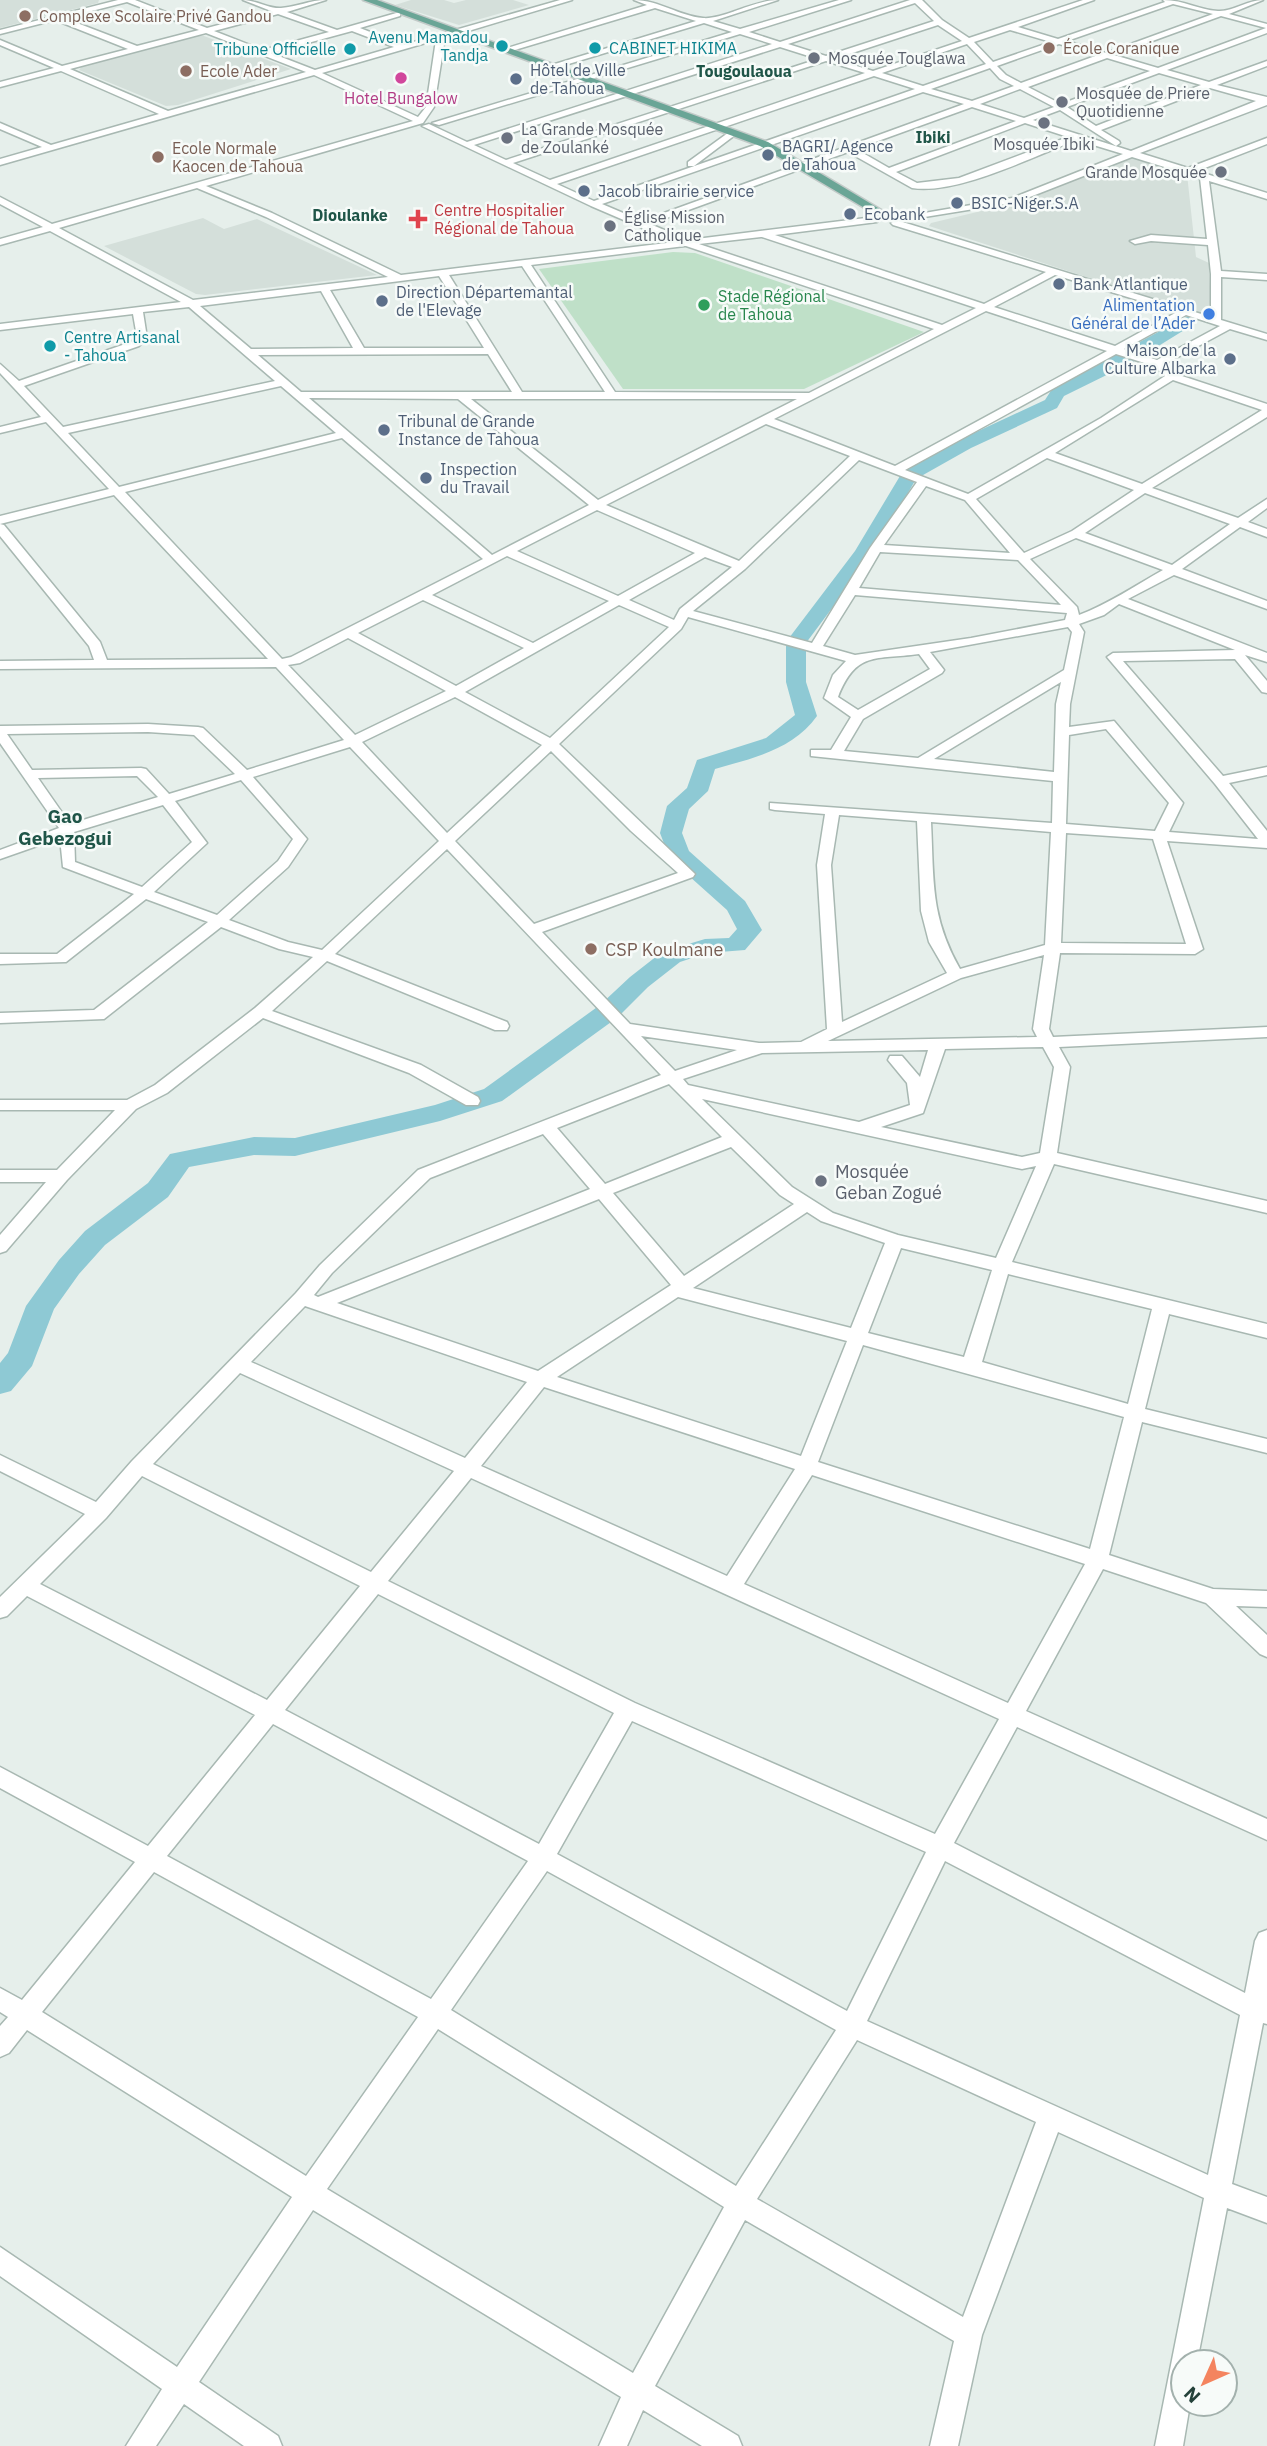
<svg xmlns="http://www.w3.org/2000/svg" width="1267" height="2446" viewBox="0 0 1267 2446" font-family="'IBM Plex Sans',sans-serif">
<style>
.built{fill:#d4dfda}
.green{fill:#bfe0c8}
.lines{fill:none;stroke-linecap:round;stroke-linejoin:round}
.river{fill:#8ec9d4;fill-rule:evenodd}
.minor-casing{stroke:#a8b8b2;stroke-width:3}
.major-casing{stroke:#c2cac8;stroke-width:3}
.minor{fill:#fff;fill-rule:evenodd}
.major{fill:#6aa596;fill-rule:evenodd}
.education-dot{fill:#8d6e63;stroke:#f7fbf9;stroke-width:2.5}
.culture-dot{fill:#0f9aa8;stroke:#f7fbf9;stroke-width:2.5}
.worship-dot{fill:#6b7280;stroke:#f7fbf9;stroke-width:2.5}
.hotel-dot{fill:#d1479c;stroke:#f7fbf9;stroke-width:2.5}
.service-dot{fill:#5c6f8a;stroke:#f7fbf9;stroke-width:2.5}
.health-dot{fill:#e0444e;stroke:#f7fbf9;stroke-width:2.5}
.leisure-dot{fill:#2e9e5b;stroke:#f7fbf9;stroke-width:2.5}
.shop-dot{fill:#3f7fe0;stroke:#f7fbf9;stroke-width:2.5}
.labels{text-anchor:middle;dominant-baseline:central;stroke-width:5;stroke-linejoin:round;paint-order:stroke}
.far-education-label{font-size:16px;fill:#785e54;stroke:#f7fbf9;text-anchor:start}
.far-culture-label{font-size:16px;fill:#0d838f;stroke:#f7fbf9;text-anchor:end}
.far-worship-label{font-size:16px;fill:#5b616d;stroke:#f7fbf9;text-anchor:start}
.far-service-label{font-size:16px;fill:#4e5e75;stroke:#f7fbf9;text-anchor:start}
.far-neighbourhood-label{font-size:16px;font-weight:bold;fill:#1f5548;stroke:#f7fbf9}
.far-hotel-label{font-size:16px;fill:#b23c85;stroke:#f7fbf9}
.far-health-label{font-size:16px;fill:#be3a42;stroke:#f7fbf9;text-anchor:start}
.far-leisure-label{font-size:16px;fill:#27864d;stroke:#f7fbf9;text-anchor:start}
.far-shop-label{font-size:16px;fill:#366cbe;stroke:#f7fbf9;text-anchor:end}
.education-label{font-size:18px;fill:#785e54;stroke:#f7fbf9;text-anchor:start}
.worship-label{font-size:18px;fill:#5b616d;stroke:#f7fbf9;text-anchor:start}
.neighbourhood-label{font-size:19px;font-weight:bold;fill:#1f5548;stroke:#f7fbf9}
</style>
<rect width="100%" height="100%" fill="#e6efeb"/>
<path class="built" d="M 0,0 L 99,0 L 98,3 L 0,28 Z
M 411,0 L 444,0 L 454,3 L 466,0 L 513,0 L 529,5 L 459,25 L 395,5 Z
M 192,36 L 204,36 L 291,69 L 178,105 L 166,106 L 79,70 L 82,66 Z
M 1128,158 L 1139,158 L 1187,174 L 1196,257 L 1209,263 L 1211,313 L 1204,315 L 929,226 L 931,223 L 1019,202 Z
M 203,218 L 224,229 L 257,219 L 377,275 L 205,295 L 196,294 L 104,246 Z"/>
<path class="green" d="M 673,252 L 695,253 L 924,332 L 804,389 L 623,389 L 539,269 Z"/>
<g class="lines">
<path class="river" d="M 1188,316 L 1194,318 L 1196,321 L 1194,324 L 1131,363 L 1064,396 L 1057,408 L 971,448 L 916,479 L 874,552 L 806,643 L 806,682 L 817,716 C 793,750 752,758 715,769 L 708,791 L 689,809 L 682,833 L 689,851 L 745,901 L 762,930 L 745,950 L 707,953 L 680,962 L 648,987 L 618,1017 L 502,1101 L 440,1121 L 295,1156 L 254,1155 L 189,1167 L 168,1197 L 105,1245 L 79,1274 L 54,1309 L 32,1366 L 11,1391 L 0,1394 L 0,1363 L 8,1353 L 26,1306 L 59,1260 L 85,1231 L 148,1183 L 170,1154 L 254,1137 L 295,1138 L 435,1105 L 484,1089 L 600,1005 L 630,977 L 662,952 L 705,939 L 729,938 L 737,929 L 727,910 L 670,859 L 660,833 L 667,806 L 687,788 L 697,760 L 766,738 L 795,715 L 786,682 L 786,642 L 855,551 L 903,471 L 959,440 L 1045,400 L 1052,389 Z"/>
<g class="minor-casing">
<path id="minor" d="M 118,0 L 135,0 L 207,28 L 271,11 L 243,0 C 256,0 269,9 281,8 C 297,7 310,0 326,0 L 287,12 L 337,30 L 400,12 L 400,16 L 360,28 L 403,45 L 560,0 L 572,0 L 445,38 L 434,107 L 423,123 L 206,186 L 272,213 L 401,275 L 675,242 L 591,206 L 422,126 L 429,124 L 467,142 L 772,44 L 740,34 L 439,125 L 432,123 L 732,32 L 704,23 L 552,69 L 545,67 L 696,21 L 655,8 L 508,52 L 501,50 L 647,5 L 634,0 C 659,0 679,16 703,18 C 722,20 754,0 778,0 L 713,21 L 740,29 L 839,0 L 851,0 L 749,32 L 780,42 L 910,0 L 922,0 L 942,20 L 969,38 L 1083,0 L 1094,0 L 1018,27 L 1058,39 L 1165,2 L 1163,0 C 1185,0 1198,10 1218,11 C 1233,12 1247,0 1263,0 L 1229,14 L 1267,24 L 1267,33 L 1167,70 L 1209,82 L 1267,61 L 1267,66 L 1217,85 L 1267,97 L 1267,105 L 1140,153 L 1188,168 L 1267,138 L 1267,144 L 1197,171 L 1267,193 L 1267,199 L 1209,181 L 1221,271 L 1267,274 L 1267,280 L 1221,277 L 1221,320 L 1267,334 L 1267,340 L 1230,329 L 1165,364 L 1176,374 L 1267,404 L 1267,417 L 1152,488 L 1238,518 L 1267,499 L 1267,508 L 1248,522 L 1267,529 L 1267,537 L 1240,527 L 1182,569 L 1267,601 L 1267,609 L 1174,575 L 1128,599 L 1267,653 L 1267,662 L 1245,655 L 1267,681 L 1267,693 L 1262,692 L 1235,659 L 1123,661 L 1223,776 L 1267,767 L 1267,775 L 1229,783 L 1267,831 L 1267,848 L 1167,841 L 1203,949 L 1195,954 L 1060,953 L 1049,1029 L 1053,1037 L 1267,1027 L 1267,1037 L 1059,1047 L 1070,1067 L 1057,1153 L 1267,1201 L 1267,1213 L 1054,1164 L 1012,1262 L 1267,1324 L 1267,1338 L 1169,1314 L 1145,1409 L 1267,1439 L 1267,1453 L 1142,1422 L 1109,1555 L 1213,1589 L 1267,1591 L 1267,1607 L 1236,1606 L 1267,1635 L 1267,1657 L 1260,1654 L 1206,1603 L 1103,1569 L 1026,1711 L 1267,1819 L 1267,1840 L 1017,1727 L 954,1843 L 1245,1993 L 1255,1941 L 1259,1933 L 1267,1930 L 1267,2024 L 1263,2023 L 1232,2184 L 1267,2197 L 1267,2223 L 1227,2208 L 1197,2362 L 1183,2362 L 1183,2404 L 1190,2404 L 1183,2446 L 1155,2446 L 1204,2198 L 1058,2132 L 982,2335 L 958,2446 L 930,2446 L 954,2341 L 745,2220 L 655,2386 L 738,2436 L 742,2446 L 702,2446 L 643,2410 L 627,2446 L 599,2446 L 621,2397 L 313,2210 L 199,2382 L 278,2436 L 282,2446 L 244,2446 L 184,2404 L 156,2446 L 126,2446 L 162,2389 L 0,2276 L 0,2247 L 177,2367 L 292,2197 L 27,2030 L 9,2053 L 0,2057 L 0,2026 L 8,2017 L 0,2012 L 0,1988 L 22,2000 L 135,1862 L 0,1788 L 0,1767 L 148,1846 L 255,1715 L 27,1596 L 7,1616 L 0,1618 L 0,1597 L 85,1514 L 0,1471 L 0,1455 L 96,1502 L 132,1461 L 296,1293 L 320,1265 L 418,1170 L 661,1075 L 447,849 L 335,954 L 507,1022 L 509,1026 L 507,1030 L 495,1030 L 327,961 L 272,1011 L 421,1065 L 478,1097 L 480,1101 L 478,1105 L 466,1105 L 409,1073 L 263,1018 L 167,1093 L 136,1109 L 67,1180 L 6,1251 L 0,1253 L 0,1235 L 46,1182 L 0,1182 L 0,1170 L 57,1170 L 115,1110 L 0,1110 L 0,1100 L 127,1100 L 155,1085 L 255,1008 L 313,957 L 279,949 L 221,927 L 104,1019 L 0,1023 L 0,1013 L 94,1010 L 208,922 L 146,899 L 66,962 L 0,964 L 0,954 L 57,954 L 134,894 L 63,867 L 60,838 L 0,859 L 0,850 L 59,828 L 0,743 L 0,726 L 148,724 L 198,727 L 203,728 L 247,770 L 344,740 L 276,667 L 0,669 L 0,661 L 94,660 L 89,646 L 0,536 L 0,524 L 4,525 L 100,642 L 107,660 L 268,659 L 114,495 L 0,524 L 0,516 L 109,489 L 46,422 L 0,433 L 0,427 L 41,417 L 0,373 L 0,364 L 19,381 L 131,342 L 137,337 L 133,314 L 0,330 L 0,324 L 181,302 L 50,231 L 0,245 L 0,239 L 43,227 L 0,204 L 0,197 L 52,224 L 413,121 L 314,75 L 0,165 L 0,159 L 42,147 L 0,129 L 0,123 L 51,145 L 159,114 L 61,71 L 0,87 L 0,82 L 54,68 L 0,45 L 0,40 L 62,66 L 128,49 L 55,20 L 0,34 L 0,30 ZM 127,2 L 199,30 L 137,46 L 64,18 ZM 915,3 L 934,21 L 826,56 L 788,44 ZM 1173,4 L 1213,14 L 1106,53 L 1067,41 ZM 278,14 L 329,32 L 263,50 L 214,31 ZM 1221,16 L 1266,28 L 1158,68 L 1114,55 ZM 938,25 L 962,41 L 873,71 L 834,59 ZM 1010,30 L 1051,42 L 993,62 L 974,42 ZM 352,31 L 394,47 L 315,70 L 271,53 ZM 206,33 L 306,72 L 168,111 L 70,69 ZM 436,40 L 426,107 L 418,117 L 322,73 ZM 967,44 L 986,64 L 923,86 L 882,73 ZM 1059,44 L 1098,55 L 1021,83 L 1006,75 L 997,66 ZM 780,47 L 818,59 L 506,160 L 474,145 ZM 1107,58 L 1150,71 L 1061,104 L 1028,87 ZM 826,61 L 865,73 L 550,180 L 513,163 ZM 990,68 L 1000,79 L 1014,86 L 972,101 L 931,89 ZM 1159,73 L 1201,85 L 1096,126 L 1067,107 ZM 874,76 L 915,89 L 594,201 L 557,184 ZM 1210,88 L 1256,101 L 1131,151 L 1033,120 L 1060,110 L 1116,146 L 1120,143 L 1119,141 L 1101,130 ZM 1020,89 L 1054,107 L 1024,118 L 980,104 ZM 923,92 L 964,104 L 642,221 L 602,204 ZM 972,107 L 1016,121 L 889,168 L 856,149 ZM 1025,123 L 1068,137 L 959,178 L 917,183 L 896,172 ZM 1077,140 L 1123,154 L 1012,198 L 895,218 L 900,221 L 1017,202 L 1132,157 L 1200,178 L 1207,239 L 1151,235 L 1130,241 L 1135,244 L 1151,241 L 1208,245 L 1211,274 L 1211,317 L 896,220 L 891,223 L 893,225 L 1046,272 L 984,304 L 775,235 L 877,222 L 879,220 L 874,217 L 688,240 L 650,224 L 848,152 L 912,188 C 958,195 1033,156 1077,140 ZM 197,188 L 266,217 L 388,277 L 193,300 L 59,228 ZM 761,237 L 762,237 L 976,308 L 942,325 L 699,244 ZM 685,246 L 686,246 L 934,329 L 809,393 L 615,392 L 531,265 ZM 522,266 L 605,392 L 522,392 L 449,275 ZM 1055,275 L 1177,312 L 1115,346 L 994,307 ZM 439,276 L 484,348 L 364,348 L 330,290 ZM 321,291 L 353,348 L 251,349 L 200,306 ZM 189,307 L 275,381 L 63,427 L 24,386 L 139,346 L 147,338 L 143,312 ZM 986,311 L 1107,351 L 895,466 L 774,419 ZM 1186,315 L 1220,326 L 1157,360 L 1124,349 ZM 488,354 L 512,392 L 301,392 L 258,355 ZM 1116,354 L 1154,366 L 1165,376 L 1101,418 L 968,494 L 905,470 ZM 1173,380 L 1262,410 L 1142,484 L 1055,453 ZM 281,386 L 336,433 L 119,487 L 68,433 ZM 309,398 L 458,399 L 589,505 L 492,555 ZM 471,399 L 797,399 L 598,500 ZM 766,424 L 850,456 L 739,561 L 606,505 ZM 342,438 L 483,559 L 291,657 L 282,659 L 125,492 ZM 1047,458 L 1134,490 L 1072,531 L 1024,553 L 976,499 ZM 859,460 L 917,482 L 870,548 L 812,643 L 693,611 L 745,569 ZM 926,486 L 965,500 L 1010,553 L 884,545 ZM 1145,493 L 1230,524 L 1172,565 L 1085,533 ZM 597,510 L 695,553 L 618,596 L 517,551 ZM 1076,538 L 1163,570 C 1136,585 1107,605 1079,615 L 1077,607 L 1030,559 ZM 880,552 L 1018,560 L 1061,605 L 859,588 ZM 507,556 L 609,601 L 533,643 L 432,595 ZM 705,557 L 732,567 L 680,609 L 674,620 L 629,600 ZM 855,595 L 1067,613 L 1065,620 L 971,638 L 855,655 L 823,646 ZM 423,600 L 524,648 L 456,686 L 358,633 ZM 1119,604 L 1235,650 L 1113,653 L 1107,657 L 1215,784 L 1258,839 L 1169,832 L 1183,803 L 1114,721 L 1069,727 L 1070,704 L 1084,632 L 1079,624 L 1104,615 ZM 619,605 L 669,627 L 550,738 L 465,692 ZM 688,617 L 846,661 L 833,675 L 824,698 L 851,717 L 831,750 L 811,750 L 811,756 L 1053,781 L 1052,823 L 770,803 L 770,809 L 775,810 L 825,814 L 817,865 L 827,1029 L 801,1042 L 759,1043 L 630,1024 L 542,932 L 693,877 L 695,874 L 559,744 L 681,629 ZM 1068,627 L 1072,632 L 1064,670 L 918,758 L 844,751 L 863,719 L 942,673 L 944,670 L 930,652 ZM 348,638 L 446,691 L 355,735 L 288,665 L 300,663 ZM 919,654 L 930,669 L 858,710 L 838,697 C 856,651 875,660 919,654 ZM 1061,682 L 1056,704 L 1054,772 L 934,759 ZM 455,697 L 542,745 L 447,833 L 362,742 ZM 1106,729 L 1169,803 L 1155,831 L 1066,824 L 1069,735 ZM 148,732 L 194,735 L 235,774 L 169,794 L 146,769 L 141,768 L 32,770 L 7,734 ZM 350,747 L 439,841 L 322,950 L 288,942 L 229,920 L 288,867 L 307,839 L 253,777 ZM 551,751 L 631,831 L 678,873 L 534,924 L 455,841 ZM 137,776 L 158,797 L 70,824 L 38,778 ZM 241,780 L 293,839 L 278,861 L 217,915 L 154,892 L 207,843 L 175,801 ZM 163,805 L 192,842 L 142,887 L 75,862 L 74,832 ZM 839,815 L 917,821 L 921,911 L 929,942 L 947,973 L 842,1022 L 831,865 ZM 931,822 L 1051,832 L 1045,945 L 960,969 C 930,916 934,881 931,822 ZM 1066,833 L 1153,839 L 1186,944 L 1061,943 ZM 1044,955 L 1033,1029 L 1037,1037 L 828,1041 L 961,978 ZM 641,1036 L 737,1050 L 675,1071 ZM 1043,1047 L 1054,1067 L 1040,1153 L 1022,1157 L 881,1127 L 923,1113 L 945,1049 ZM 928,1050 L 920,1077 L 902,1056 L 890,1056 L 888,1060 L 907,1083 L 910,1105 L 859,1122 L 688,1085 L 683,1079 L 762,1053 ZM 669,1084 L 722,1137 L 605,1184 L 557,1128 ZM 702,1099 L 1022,1169 L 1036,1166 L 996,1258 L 898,1235 L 833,1213 L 792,1187 ZM 543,1134 L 590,1189 L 318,1297 L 314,1295 L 332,1273 L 430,1178 ZM 731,1147 L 780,1195 L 794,1204 L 684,1276 L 613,1193 ZM 599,1199 L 671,1285 L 538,1371 L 337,1303 ZM 807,1212 L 821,1221 L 885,1243 L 851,1328 L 693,1288 ZM 901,1248 L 992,1270 L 964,1357 L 868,1333 ZM 1008,1274 L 1152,1309 L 1128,1404 L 982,1362 ZM 678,1297 L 847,1341 L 801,1456 L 557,1377 ZM 305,1306 L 527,1382 L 465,1458 L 251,1362 ZM 863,1345 L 1124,1417 L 1090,1549 L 818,1462 ZM 240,1373 L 454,1471 L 371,1572 L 153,1464 ZM 544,1387 L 795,1469 L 727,1576 L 481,1466 ZM 812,1475 L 1085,1564 L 1008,1703 L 744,1584 ZM 142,1476 L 360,1586 L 267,1700 L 40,1584 L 106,1518 ZM 471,1478 L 999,1719 L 935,1834 L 635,1703 L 388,1581 ZM 378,1594 L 614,1713 L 539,1844 L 285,1710 ZM 632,1721 L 926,1852 L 847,2011 L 557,1854 ZM 273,1724 L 528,1861 L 431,1999 L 167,1856 ZM 945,1861 L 1240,2015 L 1208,2175 L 867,2021 ZM 547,1871 L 836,2030 L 736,2186 L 451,2010 ZM 154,1872 L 418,2017 L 306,2176 L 42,2012 ZM 438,2029 L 724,2207 L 633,2373 L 327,2189 ZM 857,2040 L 1036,2122 L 963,2317 L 757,2199 Z
M 732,130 L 735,135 L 694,166 L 688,166 L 688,162 Z"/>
</g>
<g class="major-casing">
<path id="major" d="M 363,0 L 377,0 L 768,142 L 888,214 L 878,216 L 760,146 Z"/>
</g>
<use href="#minor" class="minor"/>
<use href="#major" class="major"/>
</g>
<g class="education-dot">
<circle cx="25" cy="16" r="7"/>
<circle cx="1049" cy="48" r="7"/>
<circle cx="186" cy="71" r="7"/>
<circle cx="158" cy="157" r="7"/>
<circle cx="591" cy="949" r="7"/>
</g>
<g class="culture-dot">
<circle cx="502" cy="46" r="7"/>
<circle cx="595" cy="48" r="7"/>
<circle cx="350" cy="49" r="7"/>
<circle cx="50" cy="346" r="7"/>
</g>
<g class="worship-dot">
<circle cx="814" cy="58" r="7"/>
<circle cx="1062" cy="102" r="7"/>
<circle cx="1044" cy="123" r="7"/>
<circle cx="507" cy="138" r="7"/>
<circle cx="1221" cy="172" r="7"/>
<circle cx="610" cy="226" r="7"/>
<circle cx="821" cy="1181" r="7"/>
</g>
<circle class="hotel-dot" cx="401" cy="78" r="7"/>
<g class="service-dot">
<circle cx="516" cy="79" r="7"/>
<circle cx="768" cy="155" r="7"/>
<circle cx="584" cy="191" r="7"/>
<circle cx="957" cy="203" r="7"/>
<circle cx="850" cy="214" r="7"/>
<circle cx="1059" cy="284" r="7"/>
<circle cx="382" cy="301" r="7"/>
<circle cx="1230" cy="359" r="7"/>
<circle cx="384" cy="430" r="7"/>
<circle cx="426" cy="478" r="7"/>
</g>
<path class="health-dot" d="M414.5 208.5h7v7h7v7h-7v7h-7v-7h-7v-7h7z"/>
<circle class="leisure-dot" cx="704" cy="305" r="7"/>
<circle class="shop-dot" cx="1209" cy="314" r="7"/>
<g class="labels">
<g class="far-education-label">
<text x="39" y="16">Complexe Scolaire Privé Gandou</text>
<text x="1063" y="48">École Coranique</text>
<text x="200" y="71">Ecole Ader</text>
<text x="172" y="148">Ecole Normale<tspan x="172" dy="18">Kaocen de Tahoua</tspan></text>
</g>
<g class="far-culture-label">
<text x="488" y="37">Avenu Mamadou<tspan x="488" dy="18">Tandja</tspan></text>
<text x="609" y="48" text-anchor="start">CABINET HIKIMA</text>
<text x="336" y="49">Tribune Officielle</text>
<text x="64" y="337" text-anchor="start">Centre Artisanal<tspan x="64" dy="18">- Tahoua</tspan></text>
</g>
<g class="far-worship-label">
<text x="828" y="58">Mosquée Touglawa</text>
<text x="1076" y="93">Mosquée de Priere<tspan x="1076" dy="18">Quotidienne</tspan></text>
<text x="521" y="129">La Grande Mosquée<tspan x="521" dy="18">de Zoulanké</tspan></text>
<text x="1044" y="144" text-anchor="middle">Mosquée Ibiki</text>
<text x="1207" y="172" text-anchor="end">Grande Mosquée</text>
<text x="624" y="217">Église Mission<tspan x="624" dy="18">Catholique</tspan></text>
</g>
<g class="far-service-label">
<text x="530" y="70">Hôtel de Ville<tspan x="530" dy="18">de Tahoua</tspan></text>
<text x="782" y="146">BAGRI/ Agence<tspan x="782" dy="18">de Tahoua</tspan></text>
<text x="598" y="191">Jacob librairie service</text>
<text x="971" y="203">BSIC-Niger.S.A</text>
<text x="864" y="214">Ecobank</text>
<text x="1073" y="284">Bank Atlantique</text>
<text x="396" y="292">Direction Départemantal<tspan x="396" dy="18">de l'Elevage</tspan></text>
<text x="1216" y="350" text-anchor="end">Maison de la<tspan x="1216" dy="18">Culture Albarka</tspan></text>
<text x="398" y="421">Tribunal de Grande<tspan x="398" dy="18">Instance de Tahoua</tspan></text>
<text x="440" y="469">Inspection<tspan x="440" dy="18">du Travail</tspan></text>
</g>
<g class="far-neighbourhood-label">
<text x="744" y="71">Tougoulaoua</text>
<text x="933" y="137">Ibiki</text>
<text x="350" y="215">Dioulanke</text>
</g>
<g class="far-hotel-label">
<text x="401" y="98">Hotel Bungalow</text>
</g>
<g class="far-health-label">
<text x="434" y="210">Centre Hospitalier<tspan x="434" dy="18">Régional de Tahoua</tspan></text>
</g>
<g class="far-leisure-label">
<text x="718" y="296">Stade Régional<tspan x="718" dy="18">de Tahoua</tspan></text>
</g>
<g class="far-shop-label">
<text x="1195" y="305">Alimentation<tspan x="1195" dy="18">Général de l’Ader</tspan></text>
</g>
<g class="education-label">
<text x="605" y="949">CSP Koulmane</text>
</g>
<g class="worship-label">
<text x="835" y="1171">Mosquée<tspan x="835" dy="21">Geban Zogué</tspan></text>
</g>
<g class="neighbourhood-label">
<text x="65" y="816">Gao<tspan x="65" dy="22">Gebezogui</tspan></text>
</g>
</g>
<g transform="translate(1204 2383) rotate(225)"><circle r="33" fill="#f7fbf9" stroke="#a3b1ad" stroke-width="2"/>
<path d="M0-5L12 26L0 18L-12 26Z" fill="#f4845f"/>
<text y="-10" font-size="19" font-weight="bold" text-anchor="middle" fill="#24423a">N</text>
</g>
</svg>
